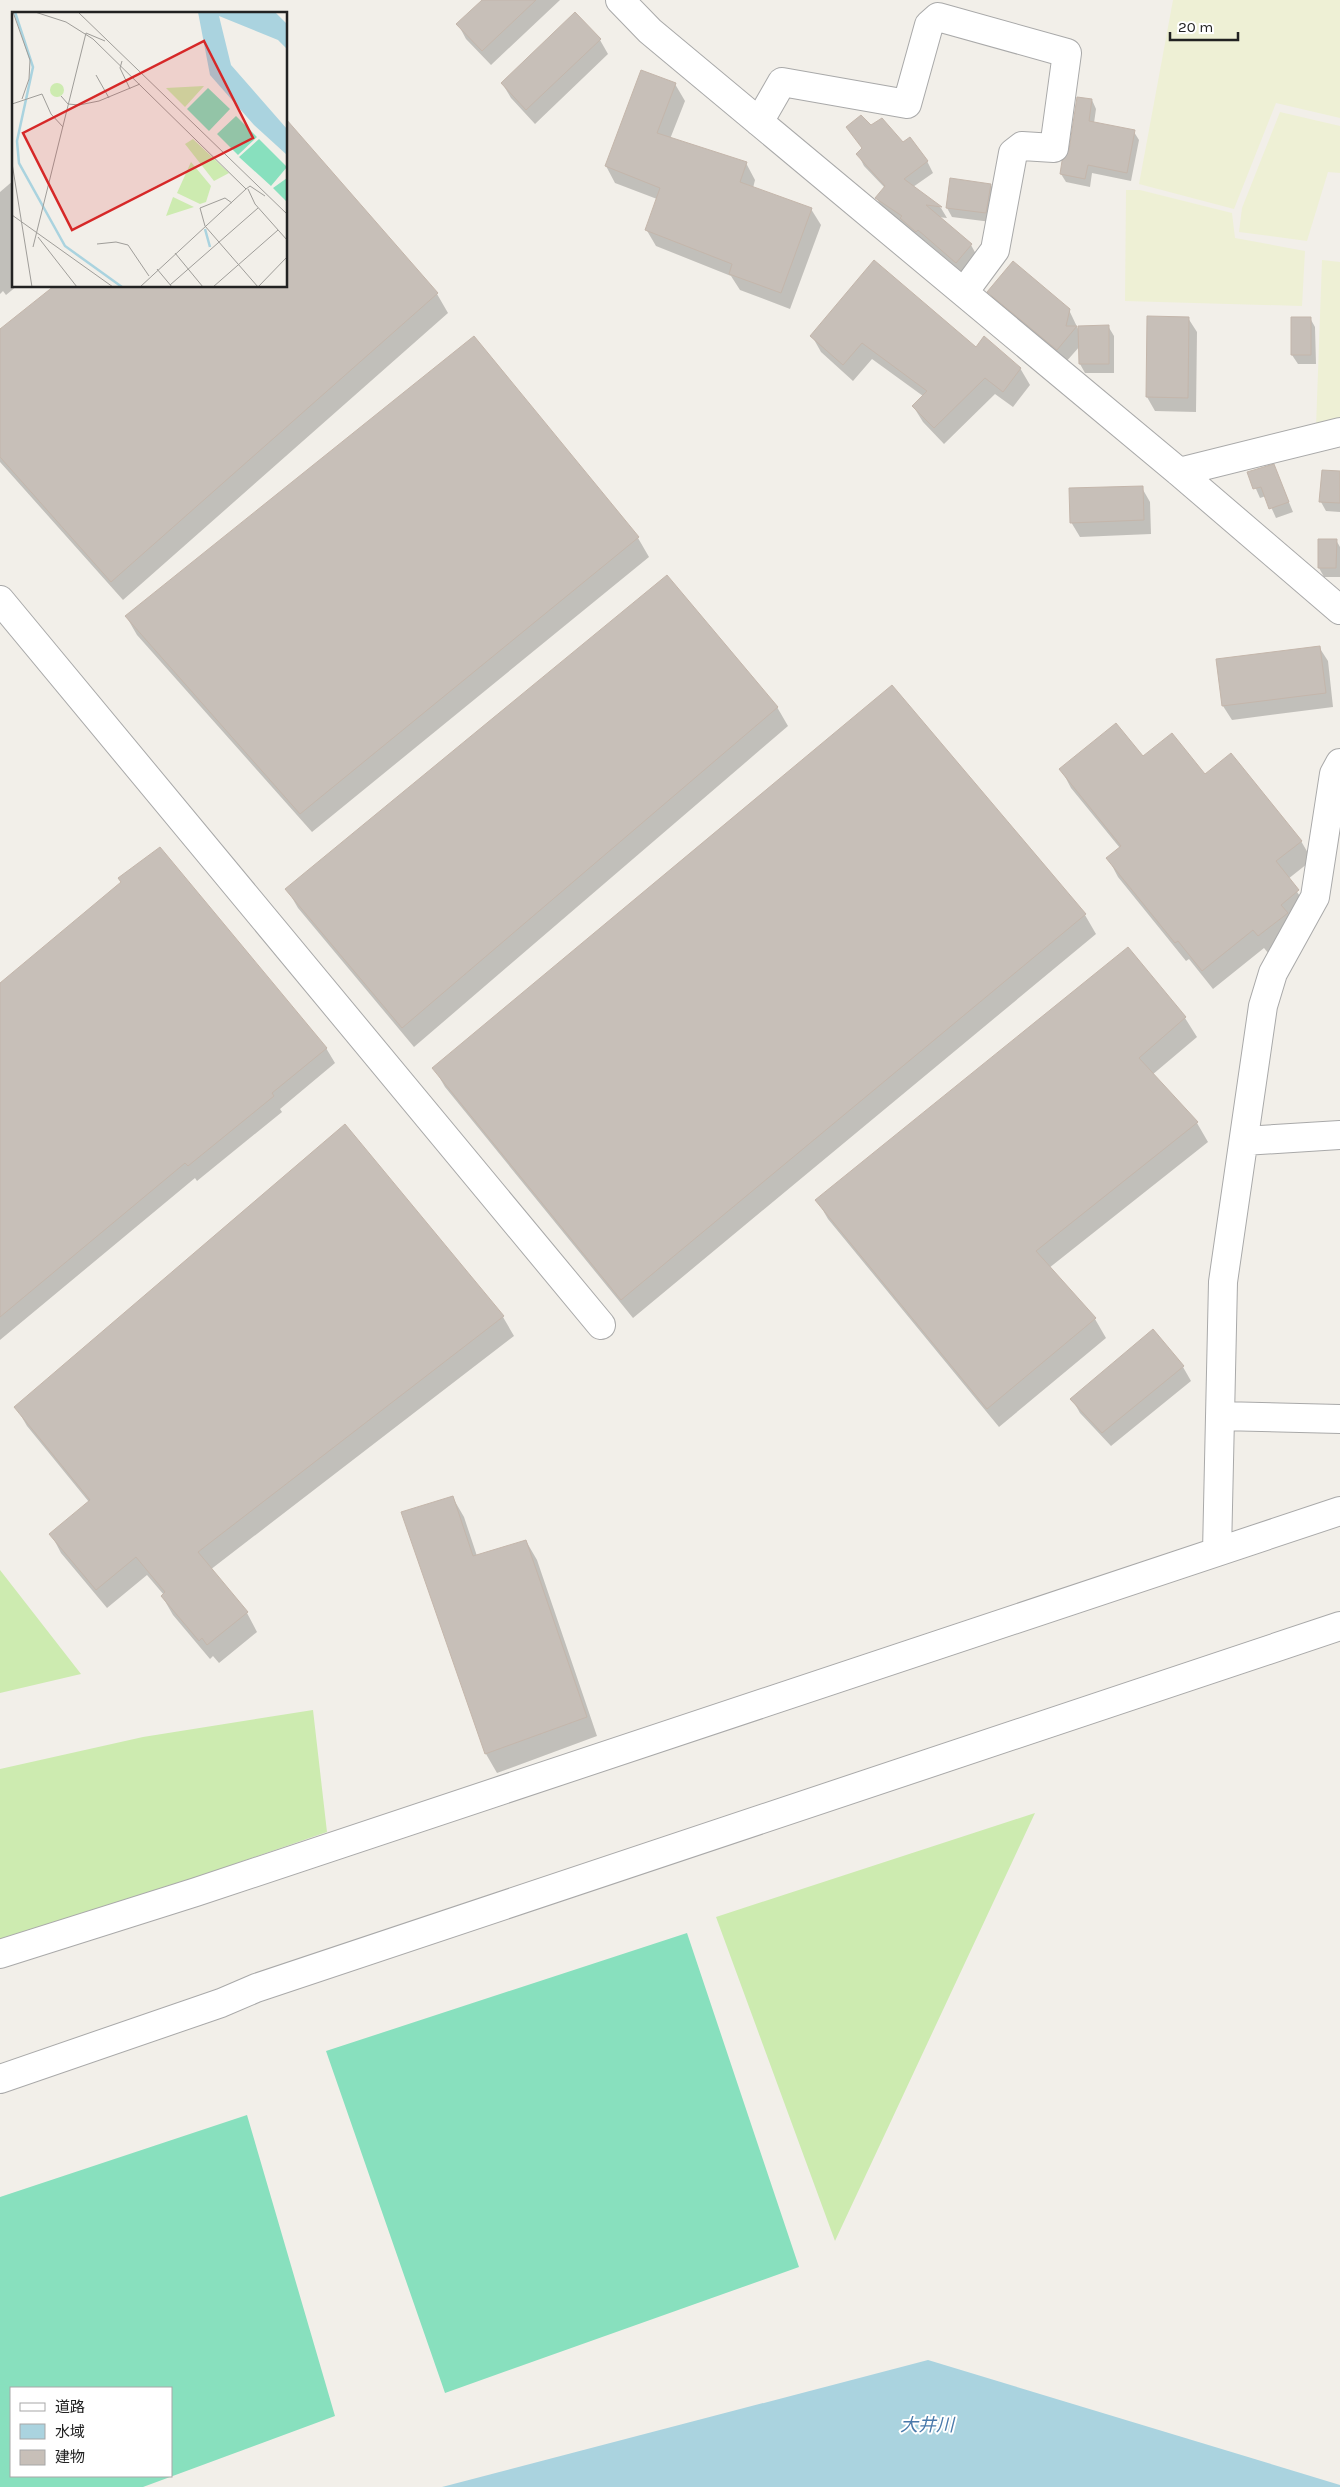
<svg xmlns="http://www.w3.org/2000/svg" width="1340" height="2487" viewBox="0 0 1340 2487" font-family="Karla,'Noto Sans JP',sans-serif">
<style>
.farmland{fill:#eef0d5}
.grass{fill:#cdebb0}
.pitch{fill:#88e0be;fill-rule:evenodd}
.water{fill:#aad3df}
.shadow{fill:#0003}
.building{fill:#c7bfb8;stroke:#c4b6ab}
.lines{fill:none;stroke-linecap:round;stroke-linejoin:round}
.minor-casing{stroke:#a9a9a9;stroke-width:30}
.minor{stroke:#fff;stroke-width:28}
.labels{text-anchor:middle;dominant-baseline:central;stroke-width:4;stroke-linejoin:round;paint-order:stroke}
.water-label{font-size:18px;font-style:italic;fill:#4a7aab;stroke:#fff}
.inset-river{fill:none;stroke:#aad3df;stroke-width:2.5}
.inset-road{fill:none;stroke:#9f9d99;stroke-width:1}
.view{fill:#d62828;fill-opacity:0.15;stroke:#d62828;stroke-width:2.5}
.inset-edge{fill:none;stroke:#222;stroke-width:2.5}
</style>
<rect width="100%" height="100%" fill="#f2efe9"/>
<path class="farmland" d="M 1173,0 L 1340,0 L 1340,118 L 1276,103 L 1234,209 L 1139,184 Z
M 1280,112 L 1340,126 L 1340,173 L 1328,172 L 1307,241 L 1239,232 L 1242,208 Z
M 1126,190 L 1140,190 L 1232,213 L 1235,238 L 1305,251 L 1302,306 L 1125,301 Z
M 1322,260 L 1340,262 L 1340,425 L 1316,427 Z"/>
<path class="grass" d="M 0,1570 L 81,1674 L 0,1693 Z
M 313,1710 L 327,1832 L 0,1945 L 0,1769 L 143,1737 Z
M 1035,1813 L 835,2241 L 716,1917 Z"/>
<path class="pitch" d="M 687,1933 L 799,2267 L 445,2393 L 326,2051 Z
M 247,2115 L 335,2416 L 143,2487 L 0,2487 L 0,2197 ZM 11,2388 L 171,2388 L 171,2476 L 11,2476 Z"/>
<path class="water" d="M 928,2360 L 1340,2485 L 1340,2487 L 442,2487 Z"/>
<path class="shadow" d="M 484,0 L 560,0 L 491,65 L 466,39 L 458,24 Z
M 600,40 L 608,54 L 535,124 L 511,98 L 502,83 Z
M 642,72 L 675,84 L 685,101 L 670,139 L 746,163 L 755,180 L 753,188 L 811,209 L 821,225 L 790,309 L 740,290 L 731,276 L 656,246 L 646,229 L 657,199 L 615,183 L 606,166 Z
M 1092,100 L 1096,109 L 1094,123 L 1134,132 L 1139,140 L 1131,181 L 1092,173 L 1090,187 L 1066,182 L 1061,174 Z
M 871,126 L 903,144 L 927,161 L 933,173 L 913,187 L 941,208 L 947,218 L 938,217 L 971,245 L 977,256 L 963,273 L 925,241 L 923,243 L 904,224 L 883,210 L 877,199 L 885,188 L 864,166 L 858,154 L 863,149 L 848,127 Z
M 14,180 L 14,286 L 17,286 L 6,295 L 3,291 L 0,294 L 0,192 Z
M 991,185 L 996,195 L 991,222 L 952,217 L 947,208 Z
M 989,292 L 1069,310 L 1080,333 L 1108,326 L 1114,336 L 1114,373 L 1085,373 L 1080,364 L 1080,346 L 1065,363 L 997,306 Z
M 437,294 L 448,313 L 123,600 L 0,462 L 0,331 Z
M 1148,318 L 1188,318 L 1197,332 L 1196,412 L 1155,411 L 1147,397 Z
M 1310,318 L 1315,327 L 1316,364 L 1298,364 L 1292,355 Z
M 812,336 L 976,349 L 1020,368 L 1030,385 L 1013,407 L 995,394 L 944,444 L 923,422 L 913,406 L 923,396 L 872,359 L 853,381 L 821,352 Z
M 474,338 L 638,538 L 649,557 L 312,832 L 137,635 L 126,616 Z
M 1274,466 L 1293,512 L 1276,518 L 1266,496 L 1260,498 L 1249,473 Z
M 1340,476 L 1340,512 L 1326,511 L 1321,502 Z
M 1142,488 L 1150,502 L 1151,534 L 1080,537 L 1071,522 Z
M 1336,540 L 1340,547 L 1340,577 L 1324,577 L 1319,568 Z
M 1319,647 L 1328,661 L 1333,707 L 1232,720 L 1223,706 L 1218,660 Z
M 777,707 L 788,726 L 414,1047 L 298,908 L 287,889 Z
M 1143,758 L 1205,775 L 1301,841 L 1312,860 L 1288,879 L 1309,909 L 1269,954 L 1264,948 L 1213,989 L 1189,959 L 1186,961 L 1118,877 L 1108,858 L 1120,848 L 1071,788 L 1061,769 Z
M 1085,915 L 1096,934 L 633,1318 L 445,1087 L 434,1068 Z
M 1128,949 L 1185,1018 L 1197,1037 L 1152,1075 L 1197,1123 L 1208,1142 L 1049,1268 L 1095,1319 L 1106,1338 L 999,1427 L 828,1219 L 817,1200 Z
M 0,986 L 326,1048 L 335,1063 L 280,1109 L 282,1112 L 197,1181 L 195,1178 L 0,1340 Z
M 344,1126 L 503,1317 L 514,1336 L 210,1570 L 247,1613 L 257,1632 L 219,1663 L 213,1656 L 210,1659 L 173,1615 L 162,1596 L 164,1595 L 147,1575 L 107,1608 L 61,1553 L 51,1534 L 89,1502 L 27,1426 L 16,1407 Z
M 1183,1367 L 1191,1381 L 1111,1446 L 1080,1413 L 1072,1399 Z
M 453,1498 L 464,1517 L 477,1556 L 526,1541 L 537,1560 L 597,1736 L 497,1773 L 486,1754 L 402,1512 Z"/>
<path class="building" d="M 482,0 L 536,0 L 482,51 L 456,24 Z
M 575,12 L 601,39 L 526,110 L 501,83 Z
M 641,70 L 676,83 L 657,133 L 747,162 L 740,182 L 812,208 L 781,293 L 729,274 L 732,264 L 645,230 L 660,188 L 605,166 Z
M 1077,97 L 1092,99 L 1089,121 L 1135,130 L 1127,173 L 1088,165 L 1085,179 L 1060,174 L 1062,161 L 1069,150 Z
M 861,115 L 871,125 L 882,118 L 903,142 L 910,137 L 928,161 L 904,179 L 942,207 L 926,205 L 972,244 L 956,263 L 918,230 L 916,232 L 900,218 L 902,216 L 875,198 L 885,186 L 856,154 L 862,148 L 846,127 Z
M 286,119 L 438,293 L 111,582 L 0,457 L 0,329 L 54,286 L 286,286 Z
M 950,178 L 991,184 L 986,213 L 946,208 Z
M 874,260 L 976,347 L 984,336 L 1021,368 L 1003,392 L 985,378 L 934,428 L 912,406 L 927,391 L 862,343 L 843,365 L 810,336 Z
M 1013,261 L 1070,309 L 1066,326 L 1077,326 L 1057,350 L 987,292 Z
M 1147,316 L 1189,317 L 1188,398 L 1146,397 Z
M 1291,317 L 1311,317 L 1311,355 L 1291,355 Z
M 1109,325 L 1109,364 L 1079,364 L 1078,326 Z
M 474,336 L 639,537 L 300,814 L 125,616 Z
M 1274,464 L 1289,502 L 1269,509 L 1261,487 L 1253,489 L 1247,472 Z
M 1322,470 L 1340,471 L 1340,503 L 1319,502 Z
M 1143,486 L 1144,520 L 1070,523 L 1069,488 Z
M 1318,539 L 1337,539 L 1336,568 L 1318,568 Z
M 667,575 L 778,707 L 402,1028 L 285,889 Z
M 1320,646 L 1326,693 L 1222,706 L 1216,659 Z
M 892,685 L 1086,914 L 621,1300 L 432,1068 Z
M 1116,723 L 1143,756 L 1172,733 L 1205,774 L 1231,753 L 1302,841 L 1276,861 L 1299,890 L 1281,905 L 1288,913 L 1258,936 L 1253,930 L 1202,971 L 1178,941 L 1175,943 L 1106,858 L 1121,846 L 1059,769 Z
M 160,847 L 327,1048 L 272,1093 L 274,1096 L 188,1166 L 185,1163 L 0,1317 L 0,983 L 121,882 L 118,878 Z
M 1128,947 L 1186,1017 L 1139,1058 L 1198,1122 L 1036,1251 L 1096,1318 L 987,1409 L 815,1200 Z
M 345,1124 L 504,1316 L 198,1552 L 248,1612 L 207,1645 L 202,1638 L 199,1641 L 161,1596 L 165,1592 L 136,1557 L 96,1590 L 49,1534 L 90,1500 L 14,1407 Z
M 1153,1329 L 1184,1366 L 1102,1433 L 1070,1399 Z
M 453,1496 L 473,1556 L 526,1540 L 587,1717 L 485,1754 L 401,1512 Z"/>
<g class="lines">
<g class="minor-casing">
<path id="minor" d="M 620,0 L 650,31 L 1179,472 L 1340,610
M 759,122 L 782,82 L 907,104 L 929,25 L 938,17 L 1067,53 L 1054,148 L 1022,146 L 1013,153 L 995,250 L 964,292
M 1179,472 L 1340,432
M 0,600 L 601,1325
M 1244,1141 L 1340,1135
M 1220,1416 L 1340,1419
M 1217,1552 L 1223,1282 L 1263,1006 L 1273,973 L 1315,897 L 1334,774 L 1340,763
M 0,1954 L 196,1892 L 1340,1511
M 0,2079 L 221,2003 L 256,1988 L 1340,1626"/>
</g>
<use href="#minor" class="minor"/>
</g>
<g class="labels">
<g class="water-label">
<text x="927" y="2425">大井川</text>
</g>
</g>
<g transform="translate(12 12)">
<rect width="275" height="275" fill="#f2efe9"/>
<path d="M38 78a7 7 0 1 1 14 0a7 7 0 1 1-14 0ZM 192,74 L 173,95 L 154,76 ZM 181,127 L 217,161 L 202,169 L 173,132 ZM 179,150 L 199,174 L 194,190 L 188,192 L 165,181 ZM 161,185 L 182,195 L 154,204 Z" fill="#cdebb0"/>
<path d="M 196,76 L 218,97 L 197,119 L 175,97 ZM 224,104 L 245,125 L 226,143 L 205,122 ZM 247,127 L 275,155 L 259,174 L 227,145 ZM 275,166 L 275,190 L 261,176 Z" fill="#88e0be"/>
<path d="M 186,0 L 263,0 L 275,12 L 275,37 L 266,28 L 207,4 L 219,53 L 275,117 L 275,143 L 242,113 L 198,63 Z" fill="#aad3df"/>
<path class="inset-river" d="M 3,0 L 21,55 L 5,129 L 7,151 L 53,234 L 110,275M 193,217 L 198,235"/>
<path class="inset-road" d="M 1,0 L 18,48 L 17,67 L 10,87M 23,0 L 54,10 L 81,27 L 234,177M 66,0 L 275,202M 110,49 L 108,56 L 118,77M 84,63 L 97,86M 49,84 L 56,92 L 67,93 L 87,89 L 128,72M 0,92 L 30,82 L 39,102 L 51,115M 0,151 L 20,275M 236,177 L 243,192 L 275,228M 220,191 L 213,186 L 188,196 L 193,214 L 246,275M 0,203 L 101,275M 26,225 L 65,275M 85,232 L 104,230 L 116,233 L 137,264M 21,235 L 74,21 L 93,29M 163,241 L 191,275M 145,257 L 160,275M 158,273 L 246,196M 128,275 L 234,177 L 238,174 L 253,184M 201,275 L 266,218M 246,275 L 275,245"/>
<path class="view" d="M 192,29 L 241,126 L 60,218 L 11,121 Z"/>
<rect width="275" height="275" class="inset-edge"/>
</g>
<rect x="10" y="2387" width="162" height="90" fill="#ffffff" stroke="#a7a7a7"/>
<rect x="20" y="2403" width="25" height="8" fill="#ffffff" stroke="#a7a7a7"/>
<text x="55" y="2412" font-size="15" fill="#222222">道路</text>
<rect x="20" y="2424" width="25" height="15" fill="#aad3df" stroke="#a7a7a7"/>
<text x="55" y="2437" font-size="15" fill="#222222">水域</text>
<rect x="20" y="2450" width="25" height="15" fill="#c7bfb8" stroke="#a7a7a7"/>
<text x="55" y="2462" font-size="15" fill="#222222">建物</text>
<path d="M1170 32v8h68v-8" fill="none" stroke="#222222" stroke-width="2.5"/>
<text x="1178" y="32" font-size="15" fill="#222222" stroke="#ffffff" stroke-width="4" paint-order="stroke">20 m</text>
</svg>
